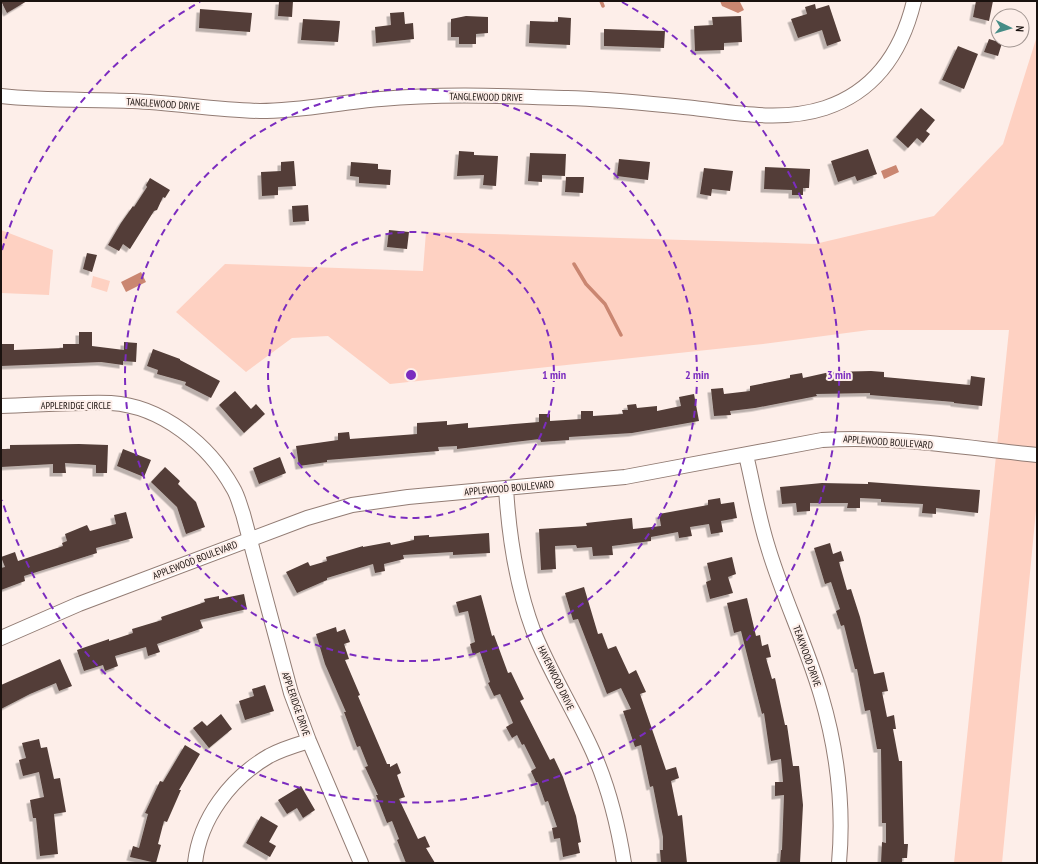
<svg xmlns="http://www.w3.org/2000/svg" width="1038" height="864" viewBox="0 0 1038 864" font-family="'PT Sans Narrow',sans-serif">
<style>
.green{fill:#fed1c2}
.water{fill:#ca8671}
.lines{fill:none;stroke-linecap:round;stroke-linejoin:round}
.stream{stroke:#ca8671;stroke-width:3.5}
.building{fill:#523e38;filter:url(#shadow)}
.street-casing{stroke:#927c74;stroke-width:16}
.street{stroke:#fff;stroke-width:14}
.ring{fill:none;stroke:#7b2cbf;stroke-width:2;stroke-dasharray:7 5}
.labels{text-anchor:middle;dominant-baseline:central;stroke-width:4;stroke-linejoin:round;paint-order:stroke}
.street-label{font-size:10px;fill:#1a120f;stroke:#fdeee9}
.centre{fill:#7b2cbf;stroke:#fdeee9;stroke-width:2}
.ring-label{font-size:12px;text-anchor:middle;font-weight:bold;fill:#7b2cbf;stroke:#fdeee9;stroke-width:4;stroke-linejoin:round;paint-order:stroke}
</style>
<defs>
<filter id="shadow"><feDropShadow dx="-3.5" dy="3.5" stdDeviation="0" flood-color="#0004"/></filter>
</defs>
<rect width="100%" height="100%" fill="#fdeee9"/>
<path class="green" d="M 1037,36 L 1037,500 L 1002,863 L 954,863 L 1009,330 L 869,330 L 763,344 L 390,384 L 328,336 L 292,338 L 246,372 L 176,312 L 225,264 L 423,271 L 426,232 L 815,244 L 934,216 L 1003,144 Z
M 1,230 L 53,250 L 49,295 L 1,293 Z
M 93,276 L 110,281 L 107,292 L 91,287 Z"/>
<path class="water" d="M 720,1 L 740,2 L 744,10 L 738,13 L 722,6 Z
M 896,165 L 899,172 L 884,179 L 881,171 Z
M 141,272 L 146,282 L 126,292 L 121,282 Z"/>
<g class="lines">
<path class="stream" d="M 601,1 L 603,6
M 574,264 L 586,284 L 605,304 L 621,335"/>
</g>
<path class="building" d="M 1,1 L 27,1 L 7,13 Z
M 279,1 L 293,1 L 292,17 L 278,16 Z
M 976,1 L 993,1 L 989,21 L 973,17 Z
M 815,4 L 816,9 L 829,5 L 841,41 L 827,46 L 822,30 L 798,38 L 791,19 L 807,14 L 805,7 Z
M 200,9 L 252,13 L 250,32 L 199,28 Z
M 404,12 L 405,24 L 413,23 L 414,39 L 376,43 L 375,27 L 391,25 L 390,13 Z
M 466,16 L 488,17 L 488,33 L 476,34 L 476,44 L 459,44 L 459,37 L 451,37 L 451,19 Z
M 741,16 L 742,42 L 724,43 L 724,50 L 695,51 L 694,26 L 713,25 L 712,17 Z
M 558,17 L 571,18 L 570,45 L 529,43 L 530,21 L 558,22 Z
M 303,19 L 340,21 L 338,42 L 301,40 Z
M 604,29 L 665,31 L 664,48 L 604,46 Z
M 989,39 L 1002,43 L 998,56 L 984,52 Z
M 958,46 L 978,54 L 964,89 L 942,80 Z
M 921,108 L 935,120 L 926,131 L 930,134 L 923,143 L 917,138 L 908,148 L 896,137 Z
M 868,149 L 877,174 L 857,181 L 855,176 L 838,182 L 831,161 Z
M 459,151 L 474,152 L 474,155 L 498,156 L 496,186 L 483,185 L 484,175 L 457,176 Z
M 530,153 L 566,154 L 565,176 L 542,175 L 542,182 L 528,181 Z
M 619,159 L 650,162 L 648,180 L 617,176 Z
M 294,161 L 296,186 L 278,187 L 278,195 L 262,196 L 261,172 L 281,171 L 281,162 Z
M 351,162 L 378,164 L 378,169 L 391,170 L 390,185 L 359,183 L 359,177 L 350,176 Z
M 765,167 L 810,169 L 809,188 L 803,188 L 803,195 L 792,195 L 792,190 L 764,189 Z
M 704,168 L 733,171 L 730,191 L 712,189 L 711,196 L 700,194 Z
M 566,177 L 584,177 L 583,193 L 565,192 Z
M 150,178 L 170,190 L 165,198 L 163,197 L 157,210 L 154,211 L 130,249 L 123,244 L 119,251 L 108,245 L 121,223 L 133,206 L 134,207 L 147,187 L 146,185 Z
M 308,205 L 309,221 L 293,222 L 292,206 Z
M 389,230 L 409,232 L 407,249 L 387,247 Z
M 87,253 L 97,255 L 92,272 L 83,269 Z
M 79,332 L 92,332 L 92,346 L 124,350 L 124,342 L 137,343 L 136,362 L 123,361 L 123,365 L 101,362 L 1,366 L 1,344 L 14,344 L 14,350 L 63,348 L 63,344 L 79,344 Z
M 153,349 L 180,359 L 180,360 L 220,381 L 211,398 L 185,385 L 186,382 L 157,374 L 158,370 L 147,366 Z
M 871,371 L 884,372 L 884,377 L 970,385 L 971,376 L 985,378 L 982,406 L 954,403 L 954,402 L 870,395 L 870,393 L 816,394 L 817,396 L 755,408 L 730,411 L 731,415 L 714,416 L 711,389 L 723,388 L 724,394 L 750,391 L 750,386 L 790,378 L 790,375 L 802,373 L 803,378 L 830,372 Z
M 235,391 L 251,409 L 256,404 L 265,414 L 244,433 L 219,405 Z
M 694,394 L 699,421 L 632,433 L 569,437 L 569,440 L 541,442 L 540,439 L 457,449 L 457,446 L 438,447 L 439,451 L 327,460 L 327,462 L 299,466 L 296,446 L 338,440 L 338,433 L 349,432 L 350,439 L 417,434 L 417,423 L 447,421 L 447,425 L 468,423 L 468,428 L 539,422 L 539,414 L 550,414 L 550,421 L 581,419 L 581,411 L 593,411 L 593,416 L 623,414 L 622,410 L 628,410 L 627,405 L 636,404 L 637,408 L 657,406 L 657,411 L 681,406 L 679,397 Z
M 79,444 L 108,445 L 107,473 L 96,473 L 96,465 L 65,463 L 66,473 L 53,473 L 53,464 L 1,467 L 1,449 L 10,449 L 10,445 Z
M 123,449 L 151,460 L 144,477 L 117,466 Z
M 280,457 L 286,473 L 259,484 L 253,468 Z
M 165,467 L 180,481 L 178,484 L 196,502 L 205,527 L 186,534 L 177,507 L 151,482 Z
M 868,482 L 980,490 L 978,513 L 936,508 L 936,514 L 922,513 L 923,504 L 881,502 L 881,499 L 860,498 L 860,508 L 847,508 L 848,503 L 810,503 L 810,511 L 797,512 L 796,503 L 782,504 L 780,487 L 822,483 L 868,484 Z
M 720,498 L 721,504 L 734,502 L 737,518 L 721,521 L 723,532 L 711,534 L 709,524 L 690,527 L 692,536 L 679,538 L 678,532 L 651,537 L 651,541 L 612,546 L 613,555 L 593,556 L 592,547 L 577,548 L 576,545 L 555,546 L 556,569 L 541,570 L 539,529 L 587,526 L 586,523 L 632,518 L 633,529 L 661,526 L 659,514 L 708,505 L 708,500 Z
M 126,512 L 133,538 L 96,548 L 97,553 L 24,576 L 25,581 L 1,590 L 1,568 L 5,567 L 1,557 L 15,552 L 18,561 L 63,546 L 62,543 L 67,541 L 65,534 L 87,525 L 90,531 L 116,524 L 114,515 Z
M 489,533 L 490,553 L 453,555 L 453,552 L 403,555 L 404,559 L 384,564 L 385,571 L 375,573 L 373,564 L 327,578 L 327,580 L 297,593 L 286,572 L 308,562 L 310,566 L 327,561 L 326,557 L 363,546 L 363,547 L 390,542 L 391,545 L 414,540 L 414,536 L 429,535 L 429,537 Z
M 830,543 L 833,554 L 841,551 L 844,561 L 839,562 L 847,590 L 851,589 L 860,617 L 874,674 L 884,672 L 888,691 L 882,692 L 887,717 L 894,715 L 896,729 L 893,729 L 899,761 L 902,761 L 904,844 L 908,844 L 907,858 L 902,858 L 902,863 L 881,863 L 882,842 L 886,843 L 886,823 L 882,823 L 881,749 L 877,749 L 870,710 L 865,711 L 857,669 L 855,669 L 844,625 L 841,626 L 836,611 L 840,609 L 831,582 L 825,584 L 814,548 Z
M 732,557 L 736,574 L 728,577 L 733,593 L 710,599 L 706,582 L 711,580 L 707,563 Z
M 584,587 L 598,634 L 602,633 L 608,649 L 616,646 L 629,674 L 636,670 L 646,692 L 640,694 L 666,770 L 676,767 L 679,778 L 671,781 L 678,816 L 682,815 L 687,863 L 661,863 L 660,850 L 663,850 L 663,837 L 653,786 L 650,787 L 641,745 L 635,747 L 623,711 L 631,709 L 621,688 L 607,694 L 578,619 L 573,620 L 565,593 Z
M 244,594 L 247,609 L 200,620 L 203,628 L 157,644 L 160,652 L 148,656 L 146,647 L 115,656 L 118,666 L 105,671 L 103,665 L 84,671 L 77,650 L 109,639 L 109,641 L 133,633 L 132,629 L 162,620 L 161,617 L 205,602 L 204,599 L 219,596 L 219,599 Z
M 481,595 L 492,636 L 494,635 L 508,673 L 511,672 L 524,699 L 520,701 L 550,760 L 554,758 L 563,777 L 576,816 L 581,842 L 578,843 L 580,853 L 563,857 L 560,838 L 554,839 L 552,828 L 557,827 L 548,801 L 545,802 L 538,782 L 536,782 L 531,771 L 536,768 L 524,744 L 522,745 L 517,735 L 512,738 L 506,727 L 513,723 L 511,718 L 500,694 L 494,696 L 488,683 L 490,682 L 480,652 L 473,655 L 470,644 L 475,642 L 468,611 L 459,613 L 456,602 Z
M 747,598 L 756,636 L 760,635 L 762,646 L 768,644 L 771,657 L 766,658 L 772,679 L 775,678 L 785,725 L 787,725 L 793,766 L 799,766 L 803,805 L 800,863 L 780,863 L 781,850 L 782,850 L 784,795 L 775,796 L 775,782 L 783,782 L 781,759 L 771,761 L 764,713 L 762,714 L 741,631 L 734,633 L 727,603 Z
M 336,627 L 337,632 L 345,629 L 350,642 L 344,644 L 349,659 L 345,660 L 360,695 L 358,696 L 387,764 L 390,764 L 390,767 L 397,763 L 401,773 L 397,775 L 405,797 L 399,799 L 418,839 L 425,836 L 430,847 L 426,848 L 435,863 L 406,863 L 397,840 L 399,839 L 392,821 L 387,823 L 376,795 L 378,795 L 365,767 L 368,766 L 360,746 L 357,747 L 344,712 L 346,712 L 325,664 L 316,634 Z
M 60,659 L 72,686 L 59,691 L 56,683 L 30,694 L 1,709 L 1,685 Z
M 265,685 L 274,711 L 245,720 L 239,701 L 254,696 L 252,689 Z
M 221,714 L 232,729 L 209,748 L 193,728 L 202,721 L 207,726 Z
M 39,739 L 41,748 L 47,747 L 54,779 L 60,778 L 66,812 L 54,814 L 58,854 L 40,856 L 36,818 L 33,818 L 30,800 L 44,797 L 39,772 L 23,776 L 19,760 L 26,758 L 22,743 Z
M 185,745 L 200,754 L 179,790 L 181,790 L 167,822 L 164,821 L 158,844 L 161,845 L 156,863 L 130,857 L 133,846 L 139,848 L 148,814 L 145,813 L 160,781 L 163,782 Z
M 301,786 L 315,810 L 303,818 L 297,808 L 287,814 L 278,800 Z
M 261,816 L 278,826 L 269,842 L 276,846 L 270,857 L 246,843 Z"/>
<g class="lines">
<g class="street-casing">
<path id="street" d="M 1,96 C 45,101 89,99 133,101 C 175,103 217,110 260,111 C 301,111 341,102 381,99 C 443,93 506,96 567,98 C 610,99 652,104 694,108 C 737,113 782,122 825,108 C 876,91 902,51 914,1
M 1,406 C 37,405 74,402 111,403 C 162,406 209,445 233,488 C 238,496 240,506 243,514 L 291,693 L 309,741 L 361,863
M 746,455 C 753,484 758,515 767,544 C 782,595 806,644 821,695 C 837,749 844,807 839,863
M 506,488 C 509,537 516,584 533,630 C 550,673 575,711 593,752 C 609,788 618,825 624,863
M 1,638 L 79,604 L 307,518 L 352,505 L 408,497 L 625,477 L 822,440 C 893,435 966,448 1037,455
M 195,863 C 200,818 231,778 269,756 C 282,749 296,745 309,741"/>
</g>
<use href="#street" class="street"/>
</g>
<g class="ring">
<circle cx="411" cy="375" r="143"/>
<circle cx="411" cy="375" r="286"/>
<path d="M2 250A428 428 0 0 1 200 2M622 2A428 428 0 1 1 2 500"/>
</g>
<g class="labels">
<g class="street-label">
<text transform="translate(486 97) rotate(1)">TANGLEWOOD DRIVE</text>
<text transform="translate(163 104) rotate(4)">TANGLEWOOD DRIVE</text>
<text x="76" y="405">APPLERIDGE CIRCLE</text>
<text transform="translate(888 442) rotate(4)">APPLEWOOD BOULEVARD</text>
<text transform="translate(509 488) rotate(-5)">APPLEWOOD BOULEVARD</text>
<text transform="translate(195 560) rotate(-21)">APPLEWOOD BOULEVARD</text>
<text transform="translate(807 656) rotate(70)">TEAKWOOD DRIVE</text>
<text transform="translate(556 678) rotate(64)">HAVENWOOD DRIVE</text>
<text transform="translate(296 704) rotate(71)">APPLERIDGE DRIVE</text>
</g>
</g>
<circle cx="411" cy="375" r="6" class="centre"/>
<g class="ring-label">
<text x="554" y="379">1 min</text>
<text x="697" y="379">2 min</text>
<text x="839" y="379">3 min</text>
</g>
<rect width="1038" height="864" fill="none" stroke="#1a120f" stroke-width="4"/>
<g transform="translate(1010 28) rotate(95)"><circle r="19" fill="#fdeee9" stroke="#a29692"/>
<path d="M0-3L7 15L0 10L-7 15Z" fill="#458c86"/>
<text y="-6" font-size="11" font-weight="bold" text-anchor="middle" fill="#1a120f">N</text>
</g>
</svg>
